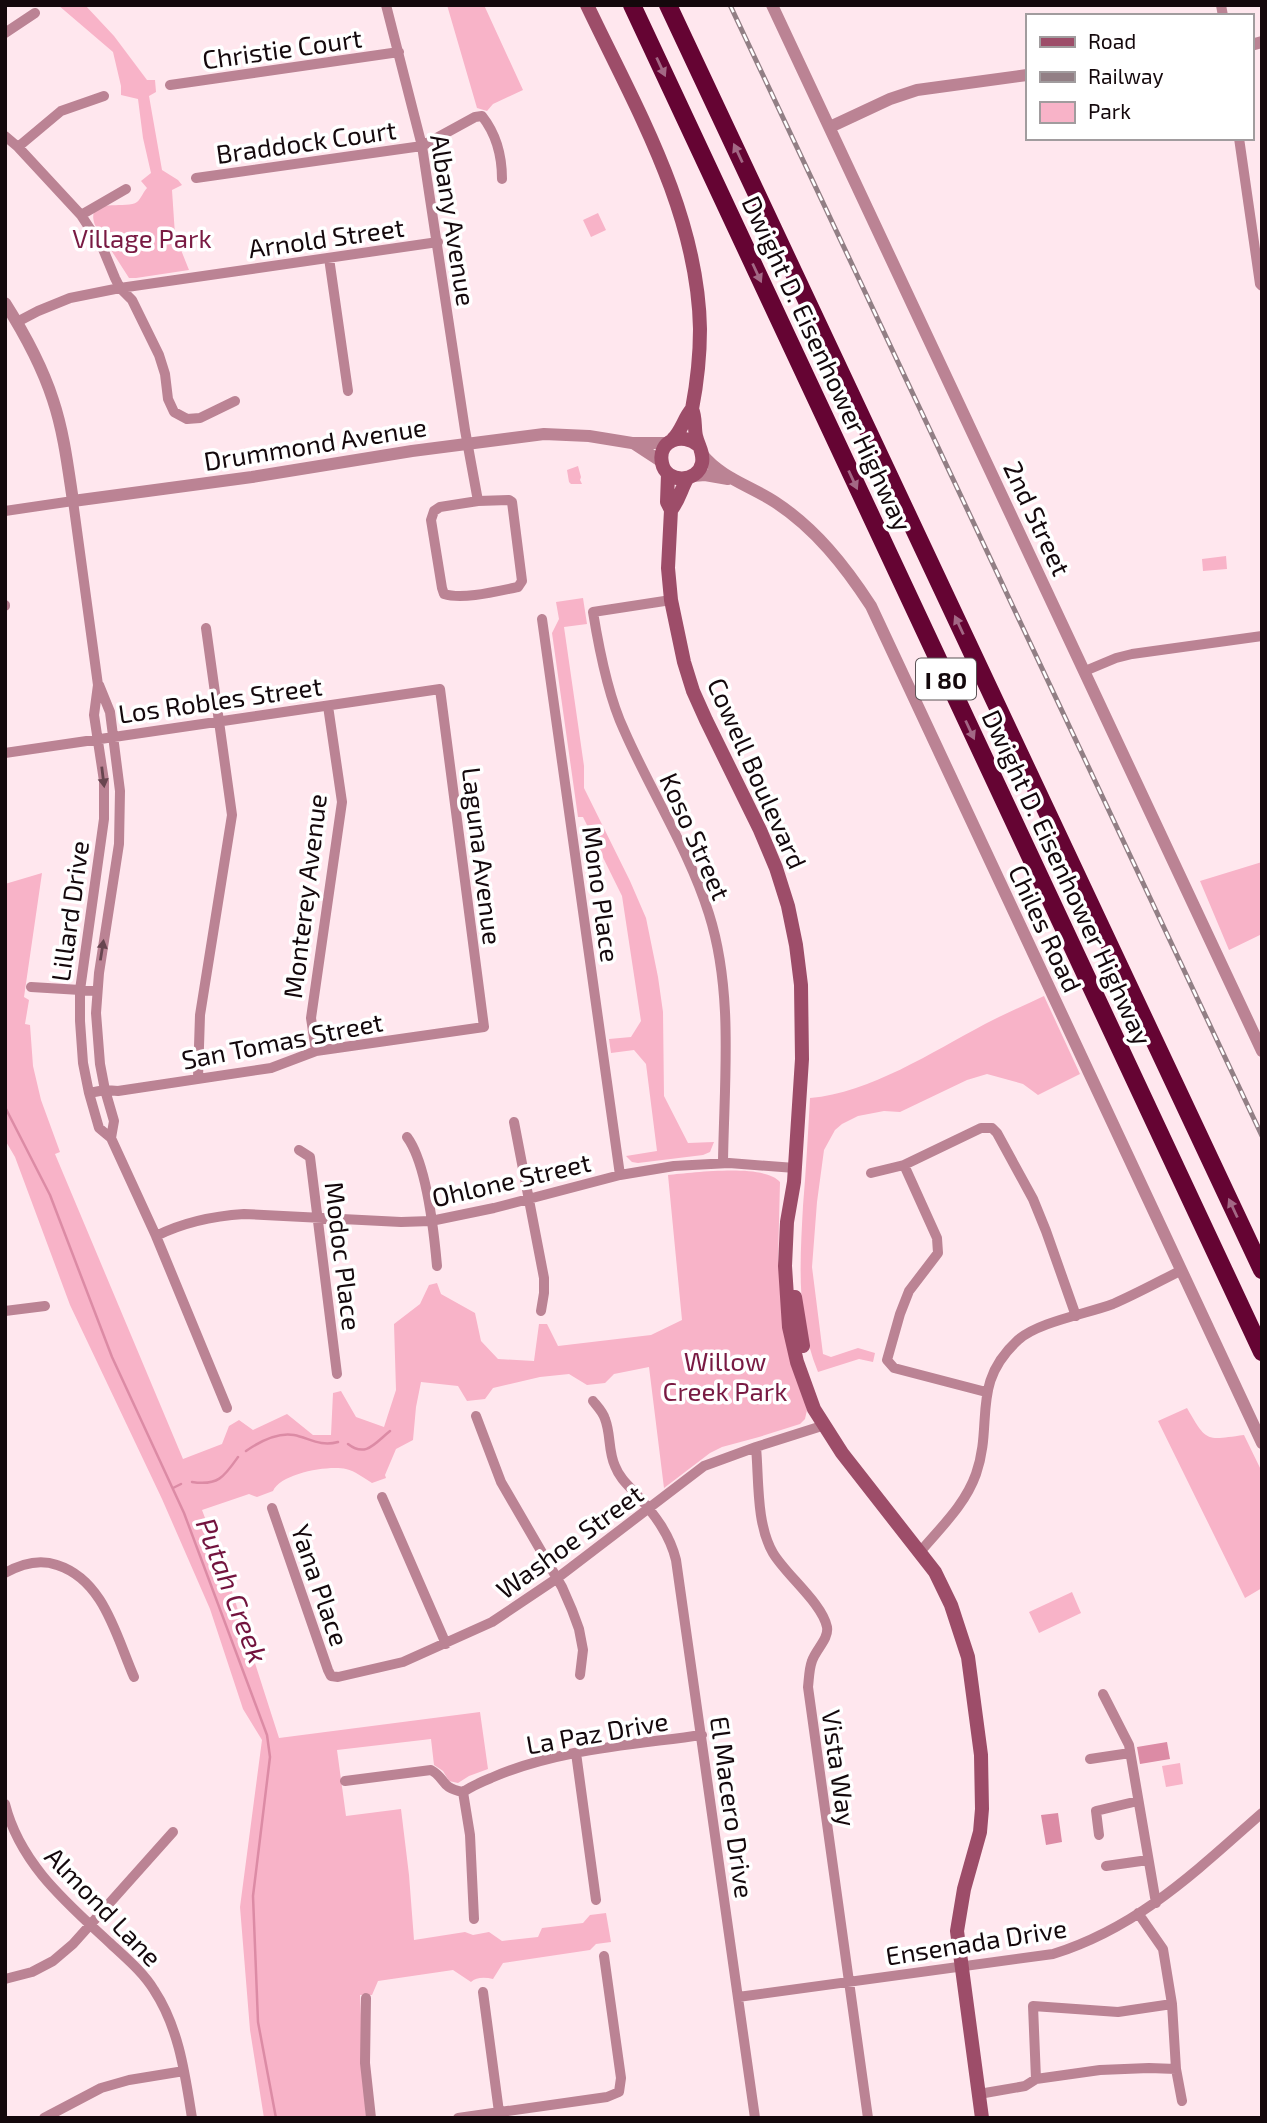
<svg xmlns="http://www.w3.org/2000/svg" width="1267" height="2123" viewBox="0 0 1267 2123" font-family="'Exo 2',sans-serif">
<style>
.green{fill:#f8b3c8}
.water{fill:#dc8ba5}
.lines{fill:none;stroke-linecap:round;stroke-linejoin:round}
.stream{stroke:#dc8ba5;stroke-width:2.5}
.minor{stroke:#bb8394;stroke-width:10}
.tertiary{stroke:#bb8394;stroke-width:12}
.secondary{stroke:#9d4d69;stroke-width:14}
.motorway{stroke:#650433;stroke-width:18}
.rail-casing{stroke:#927f85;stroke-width:5}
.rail{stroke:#fff;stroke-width:2.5;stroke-dasharray:8;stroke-linecap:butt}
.oneway{fill:#a36885}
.oneway2{fill:#684650}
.labels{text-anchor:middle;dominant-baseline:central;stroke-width:7;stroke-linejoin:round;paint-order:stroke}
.shield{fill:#fff;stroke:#5a5255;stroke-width:2}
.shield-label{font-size:24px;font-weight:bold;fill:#14080c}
.street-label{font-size:26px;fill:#14080c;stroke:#fff}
.park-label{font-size:26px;fill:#791a43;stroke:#fff}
.water-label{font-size:28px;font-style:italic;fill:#72133e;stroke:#fff}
</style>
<rect width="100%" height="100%" fill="#ffe7ee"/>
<path class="green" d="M 58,5 L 85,5 L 114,36 L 147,80 L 155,80 L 156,92 L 149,96 L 162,170 L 178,180 L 182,185 L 172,190 L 175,235 L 189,270 L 136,278 L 129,278 L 95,225 C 84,196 126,210 137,202 C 141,199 143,192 147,188 L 141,181 L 151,173 L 143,138 L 138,99 L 121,95 L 121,86 L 113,52 Z
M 447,5 L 484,5 L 523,90 L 493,104 L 487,111 L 477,108 Z
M 598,213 L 606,230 L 591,237 L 583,220 Z
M 578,466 L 581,477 L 580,480 L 582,484 L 571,484 L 569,482 L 567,470 Z
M 1226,556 L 1227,569 L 1203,571 L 1202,559 Z
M 583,598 L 587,624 L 564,627 L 584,766 L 584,788 L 630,881 L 646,918 L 658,977 L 663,1012 L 664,1096 L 688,1143 L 714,1142 L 710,1152 L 703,1155 L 638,1163 L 632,1162 L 626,1156 L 657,1151 L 646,1064 L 634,1050 L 611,1053 L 609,1039 L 631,1037 L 641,1021 L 622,896 L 583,817 L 578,817 L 552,633 L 559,619 L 556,602 Z
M 1262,862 L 1262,934 L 1229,950 L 1200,881 Z
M 42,873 L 24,997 L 29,1000 L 25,1024 L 30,1025 L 33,1066 L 41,1100 L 60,1152 L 55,1154 L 183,1459 L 222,1444 L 229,1426 L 239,1420 L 253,1430 L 287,1414 L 313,1435 L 331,1435 L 333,1393 L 341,1391 L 356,1417 L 384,1427 L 396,1390 L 394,1324 L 420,1304 L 429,1285 L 437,1283 L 441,1294 L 475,1313 L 481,1341 L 498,1359 L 534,1361 L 539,1324 L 547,1324 L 558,1346 L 651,1335 L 682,1320 L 668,1175 C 692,1173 764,1163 780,1182 L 778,1261 L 807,1410 L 805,1419 L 800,1424 L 759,1437 L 722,1447 L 710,1453 L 664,1488 L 649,1367 L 614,1374 L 605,1383 L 587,1385 L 569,1374 L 540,1377 L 493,1388 L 485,1399 L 467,1401 L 458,1386 L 421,1382 L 416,1407 L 413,1440 L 396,1449 L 385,1475 L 386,1478 L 372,1483 C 364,1478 355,1471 346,1469 C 329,1465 281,1473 273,1491 L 257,1497 L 249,1494 L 202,1510 L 227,1576 L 279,1738 L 480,1712 L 488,1769 L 469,1776 L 458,1783 L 449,1781 L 443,1771 L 434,1765 L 431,1739 L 337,1750 L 346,1816 L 401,1809 L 409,1875 L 414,1940 L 465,1932 L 473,1935 L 489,1932 L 502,1941 L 538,1937 L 542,1928 L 583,1923 L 590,1915 L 606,1913 L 611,1942 L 596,1944 L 590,1950 L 503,1963 L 493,1979 C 485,1977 476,1977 471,1982 L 453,1970 L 378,1981 L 372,1995 L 360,1995 L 366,2118 L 264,2118 L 250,2030 L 240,1907 L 262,1740 L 243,1709 L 210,1609 L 162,1499 L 70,1305 L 15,1157 L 5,1140 L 5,884 Z
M 1044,996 L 1080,1074 L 1038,1095 L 1023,1084 L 987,1074 L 967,1080 L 900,1112 L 884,1111 L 858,1116 L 842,1124 L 835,1130 L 824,1150 L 817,1202 L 812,1267 L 823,1354 L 831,1357 L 858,1348 L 875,1353 L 873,1362 L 859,1359 L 818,1372 C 796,1319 800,1262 803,1206 C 806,1170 808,1134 810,1098 C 870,1093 932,1052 985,1024 C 1004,1014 1025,1005 1044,996 Z
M 1187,1408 C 1207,1443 1206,1440 1244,1435 L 1262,1472 L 1262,1588 L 1245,1598 L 1158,1421 Z
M 1072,1592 L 1081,1613 L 1039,1633 L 1029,1612 Z
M 1180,1763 L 1183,1784 L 1166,1787 L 1162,1766 Z"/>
<path class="water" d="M 1167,1742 L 1170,1759 L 1140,1764 L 1137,1747 Z
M 1058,1813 L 1062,1842 L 1046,1845 L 1041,1815 Z"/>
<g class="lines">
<path class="stream" d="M 5,1107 L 50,1195 L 112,1357 L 184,1513 L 267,1735 L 270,1757 L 253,1896 L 258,2022 L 276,2118
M 348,1444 C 366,1458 375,1443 390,1431
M 246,1451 C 259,1442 277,1432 294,1435 C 309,1438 320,1447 338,1442
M 192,1482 C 218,1486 224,1477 238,1457
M 173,1488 L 181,1484"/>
<path class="minor" d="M 386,5 L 422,146 L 465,430 L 478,501 L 440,507 L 434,511 L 431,520 L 442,588 L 444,594 C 463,600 498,591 518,587 L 522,581 L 512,502 L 509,500 L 478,501
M 1221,5 L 1223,16
M 5,33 L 35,13
M 170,85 L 399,52
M 5,136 L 18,147 L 81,215 L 103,249 L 115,278 L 120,288 L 132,300 L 159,355 L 165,374 L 168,399 L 174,412 L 187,419 L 200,418 L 235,401
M 1239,138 L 1260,284 L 1262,286
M 18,147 L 61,111 L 104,96
M 196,178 L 422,146 L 475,117 L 482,116 C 497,135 502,156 502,179
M 81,215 L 126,189
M 329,258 L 348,391
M 17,322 L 38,311 L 70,298 L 120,288 L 438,242
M 5,511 L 73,501 L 98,685 L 94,715 L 104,781 L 104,819 L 80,990 L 80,1021 L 83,1063 L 89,1093 L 99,1128 L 111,1138 L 156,1236 L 227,1408
M 671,600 L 593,612 C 599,649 608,696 624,730 C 651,792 689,850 709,914 C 734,993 724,1082 723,1163
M 5,605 L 5,606
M 542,619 L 620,1175
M 1085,671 L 1116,658 L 1132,654 L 1262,636
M 99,685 L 110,712 L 120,791 L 119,844 L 99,973 L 96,1013 L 100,1064 L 105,1090 L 114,1121 L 111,1138
M 5,753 L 440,689 L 484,1027 L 316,1051 L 271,1068 L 118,1091 L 105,1090 L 89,1093
M 31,987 L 97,991
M 316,1051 L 311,1018 L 342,802 L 328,706
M 198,1078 L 200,1015 L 232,815 L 206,628
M 514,1122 L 544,1278 L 544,1293 L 541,1311
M 407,1137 C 427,1164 434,1232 437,1266
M 299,1150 L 310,1157 L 337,1374
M 904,1165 L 937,1238 L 938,1253 L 909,1291 L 900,1314 L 887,1360 L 894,1368 L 986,1392
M 871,1173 L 904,1165 L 981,1128 L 992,1128 L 997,1133 L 1033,1199 L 1046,1231 L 1076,1316
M 156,1236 C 184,1222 213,1216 244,1214 L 401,1222 L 431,1221 L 494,1208 L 620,1175 L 674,1166 L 729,1163 L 795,1168
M 5,1311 L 45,1306
M 593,1401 C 597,1406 603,1412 605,1419 C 611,1434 608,1451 615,1466 C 620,1479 629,1486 638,1496 C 655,1515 670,1535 676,1560 L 755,2118
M 476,1416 L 501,1482 L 562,1587 L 572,1610 L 579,1629 L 583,1650 L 580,1675
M 756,1447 C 759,1479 756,1524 773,1553 C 786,1575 822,1603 827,1627 C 829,1639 816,1649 812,1661 C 809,1669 809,1679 808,1687 L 868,2118
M 382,1497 L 446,1644
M 272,1508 L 328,1670 L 331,1676 L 338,1677 L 403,1662 L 492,1622 L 556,1579 L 704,1466 L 756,1447 L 825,1425
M 920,1552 C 941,1527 965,1505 976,1474 C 994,1422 970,1384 1018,1340 C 1038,1322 1086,1314 1113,1304 C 1136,1294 1158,1282 1180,1271
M 5,1573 C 21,1564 40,1559 57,1565 C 104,1580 116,1636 134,1677
M 1103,1694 L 1129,1745 L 1156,1903
M 576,1753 L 596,1900
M 1090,1759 L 1130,1753
M 345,1781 L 431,1770 C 447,1779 439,1787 463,1792
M 463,1792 C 472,1786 481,1782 491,1778 C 557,1749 632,1745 702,1735
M 463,1792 L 470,1835 L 474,1919
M 5,1804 C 20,1864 67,1903 110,1943 C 126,1958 143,1972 154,1990 C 179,2028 185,2074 192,2118
M 1099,1835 L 1096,1811 L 1138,1801
M 1106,1866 L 1148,1860
M 1138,1913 L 1163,1949 L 1172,2004 L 1176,2069 L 1182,2101
M 5,1979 L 32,1972 L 53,1961 L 73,1944 L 173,1832
M 483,1992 L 499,2112
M 738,1997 L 1053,1954 C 1139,1927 1196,1871 1262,1813
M 366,1998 L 365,2063 L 371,2118
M 1036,2079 L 1033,2006 L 1118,2012 L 1172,2004
M 979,2094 L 1025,2086 L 1036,2079 L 1100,2070 L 1149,2068 L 1176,2069
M 44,2118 L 101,2088 L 129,2080 L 184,2071
M 458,2118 L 607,2097 L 619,2092 L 621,2078 L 604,1956"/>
<path class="tertiary" d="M 772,5 L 1262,1051
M 1251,45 L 1262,42
M 830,127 L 890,99 L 917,90 L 1027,75
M 5,303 C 24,333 42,366 53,400 C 64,433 68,468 73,501 L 252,477 L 412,451 L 544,434 L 589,436 L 632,443 L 668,443
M 633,443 L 662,462
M 702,454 C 721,478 751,486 775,502 C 815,528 845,566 871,606 L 1262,1443
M 693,476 L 705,475 L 728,479"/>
<path class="secondary" d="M 587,5 C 636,108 698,213 700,329 C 700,356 697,383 692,409 C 696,418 694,427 696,436 C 698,445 704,453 702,463 C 698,483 666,484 662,463 C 657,440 683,432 698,445
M 673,439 C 682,430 684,418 692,409
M 668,474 L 667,502 L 671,510 L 668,568 L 671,600 L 684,662 L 693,691 L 706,720 L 760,830 L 776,868 L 788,906 L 796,945 L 801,985 L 802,1059 L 794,1182 L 787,1222 L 785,1266 L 789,1327 L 797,1362 L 814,1409 L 842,1453 L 935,1572 L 951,1605 L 968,1657 L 981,1755 L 982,1809 L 980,1832 L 964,1889 L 957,1931 L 982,2118
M 671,510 C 679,501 681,489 687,479
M 795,1297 L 803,1346"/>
<path class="motorway" d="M 632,5 L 1262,1352
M 668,5 L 1262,1270"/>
<g class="rail-casing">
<path id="rail" d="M 730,5 L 1262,1136"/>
</g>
<use href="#rail" class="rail"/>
</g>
<defs><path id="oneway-solid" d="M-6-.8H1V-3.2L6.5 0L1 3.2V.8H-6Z" transform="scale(1.75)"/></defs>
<g class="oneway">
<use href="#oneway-solid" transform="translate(661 67) rotate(65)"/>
<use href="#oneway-solid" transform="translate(738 153) rotate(-115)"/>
<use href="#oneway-solid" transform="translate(757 273) rotate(65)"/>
<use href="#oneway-solid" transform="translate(853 480) rotate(65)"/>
<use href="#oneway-solid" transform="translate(959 625) rotate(-115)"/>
<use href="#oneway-solid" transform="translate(970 730) rotate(65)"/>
<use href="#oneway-solid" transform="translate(1233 1208) rotate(-115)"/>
</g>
<g class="oneway2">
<use href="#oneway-solid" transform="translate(103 777) rotate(83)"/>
<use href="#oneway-solid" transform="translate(102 950) rotate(-81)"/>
</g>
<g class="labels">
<rect class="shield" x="916" y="658.5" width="60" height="41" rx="5"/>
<g class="shield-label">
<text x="946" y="679">I 80</text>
</g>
<g class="street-label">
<text transform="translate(282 48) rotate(-8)">Christie Court</text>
<text transform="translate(306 141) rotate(-8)">Braddock Court</text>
<text transform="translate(454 220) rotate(81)">Albany Avenue</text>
<text transform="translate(326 237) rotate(-8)">Arnold Street</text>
<text transform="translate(828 363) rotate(65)">Dwight D. Eisenhower Highway</text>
<text transform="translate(315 443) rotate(-9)">Drummond Avenue</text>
<text transform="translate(1038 518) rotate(65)">2nd Street</text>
<text transform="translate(220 699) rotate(-8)">Los Robles Street</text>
<text transform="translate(758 773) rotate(66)">Cowell Boulevard</text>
<text transform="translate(696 836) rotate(66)">Koso Street</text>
<text transform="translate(483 856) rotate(83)">Laguna Avenue</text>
<text transform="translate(1068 877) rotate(65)">Dwight D. Eisenhower Highway</text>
<text transform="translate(602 894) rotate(82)">Mono Place</text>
<text transform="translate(304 896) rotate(-83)">Monterey Avenue</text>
<text transform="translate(69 911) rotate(-82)">Lillard Drive</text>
<text transform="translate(1046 928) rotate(65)">Chiles Road</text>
<text transform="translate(282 1040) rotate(-11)">San Tomas Street</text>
<text transform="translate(511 1179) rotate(-13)">Ohlone Street</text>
<text transform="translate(344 1256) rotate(83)">Modoc Place</text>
<text transform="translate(569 1541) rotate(-36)">Washoe Street</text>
<text transform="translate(321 1585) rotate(71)">Yana Place</text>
<text transform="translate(597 1732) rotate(-10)">La Paz Drive</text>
<text transform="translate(840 1768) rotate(82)">Vista Way</text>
<text transform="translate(733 1807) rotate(82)">El Macero Drive</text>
<text transform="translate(104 1906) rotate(46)">Almond Lane</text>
<text transform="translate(976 1941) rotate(-9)">Ensenada Drive</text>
</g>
<g class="park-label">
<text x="142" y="237">Village Park</text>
<text x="725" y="1360">Willow<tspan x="725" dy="30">Creek Park</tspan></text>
</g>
<g class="water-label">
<text transform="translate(233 1590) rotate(69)">Putah Creek</text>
</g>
</g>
<rect width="1267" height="2123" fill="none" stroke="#14080c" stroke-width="14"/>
<rect x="1026" y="14" width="228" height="126" fill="#ffffff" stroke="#a19c9e" stroke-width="2"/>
<rect x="1040" y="37" width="35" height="10" fill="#9d4d69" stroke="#a19c9e" stroke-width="2"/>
<text x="1088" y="49" font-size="21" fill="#14080c">Road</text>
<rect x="1040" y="72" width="35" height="10" fill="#927f85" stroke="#a19c9e" stroke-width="2"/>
<text x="1088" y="84" font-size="21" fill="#14080c">Railway</text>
<rect x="1040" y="102" width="35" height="21" fill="#f8b3c8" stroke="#a19c9e" stroke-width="2"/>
<text x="1088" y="119" font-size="21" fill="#14080c">Park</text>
</svg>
